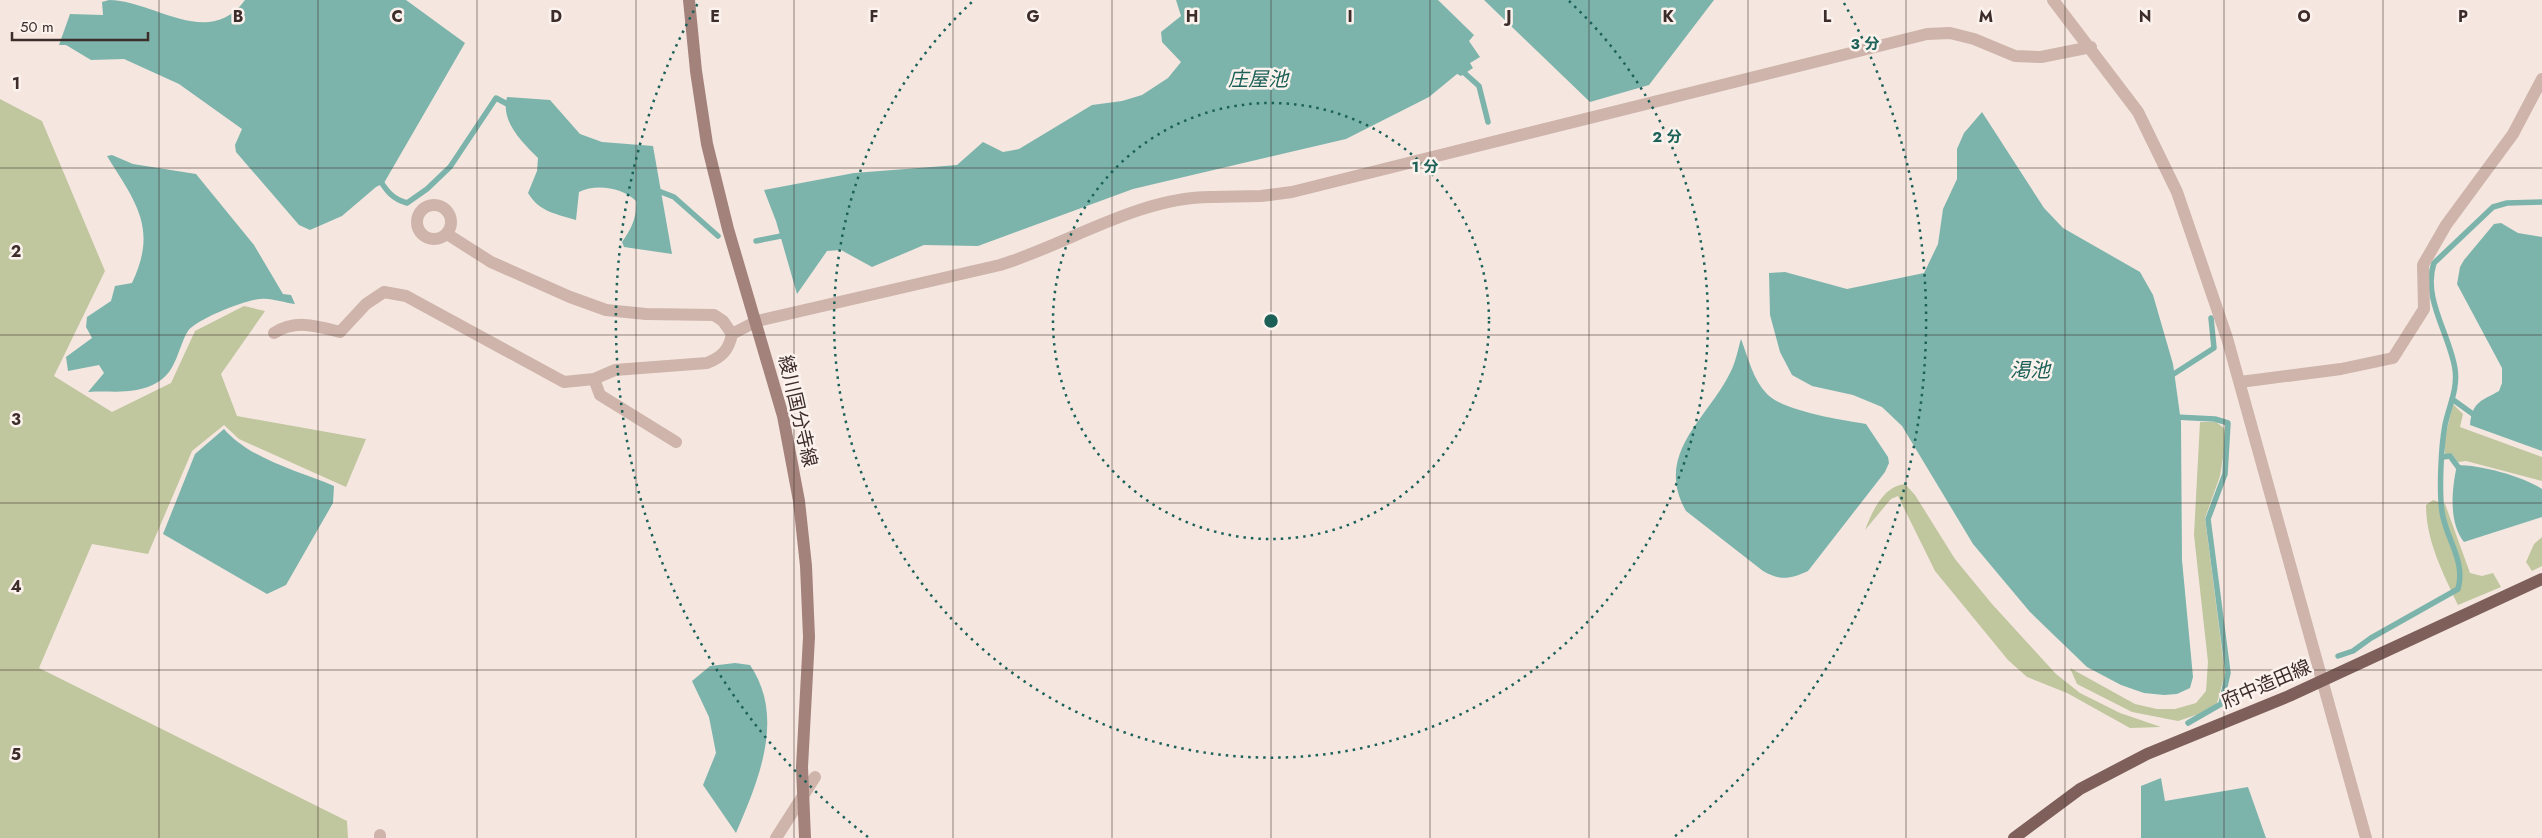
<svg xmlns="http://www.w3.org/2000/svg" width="2542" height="838" viewBox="0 0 2542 838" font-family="Jost,'Noto Sans JP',sans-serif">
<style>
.green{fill:#c0c69e}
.water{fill:#7cb4ac}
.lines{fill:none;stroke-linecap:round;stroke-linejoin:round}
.stream{stroke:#7cb4ac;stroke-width:5.5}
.minor{stroke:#ceb4aa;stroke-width:12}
.tertiary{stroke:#ceb4aa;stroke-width:12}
.secondary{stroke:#a3827b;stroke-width:12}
.primary{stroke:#7e5f5a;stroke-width:12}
.grid{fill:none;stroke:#3c2c2a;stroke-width:1;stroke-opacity:0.55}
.ring{fill:none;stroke:#1c6158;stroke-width:2.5;stroke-dasharray:2.5 5}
.labels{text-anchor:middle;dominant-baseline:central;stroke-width:5;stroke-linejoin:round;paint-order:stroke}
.street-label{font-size:19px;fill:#3c2c2a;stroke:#fcf2ed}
.water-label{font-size:20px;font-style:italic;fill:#1c6158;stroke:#fcf2ed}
.grid-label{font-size:16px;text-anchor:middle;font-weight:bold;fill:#3c2c2a;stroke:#fcf2ed;stroke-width:5;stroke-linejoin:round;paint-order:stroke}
.centre{fill:#1c6158;stroke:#fcf2ed;stroke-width:2.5}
.ring-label{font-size:15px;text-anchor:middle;font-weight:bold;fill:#1c6158;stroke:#fcf2ed;stroke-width:5;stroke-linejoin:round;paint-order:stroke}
</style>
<rect width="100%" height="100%" fill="#f5e7e0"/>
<path class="green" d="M 0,99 L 42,121 L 105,271 L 54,376 L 112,412 L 171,383 L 195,331 L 244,306 L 265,311 L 221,374 L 237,416 L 366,439 L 346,487 L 239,439 L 224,425 L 192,451 L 148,554 L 92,544 L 39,668 L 347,821 L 348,838 L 0,838 Z
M 2453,404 L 2463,414 L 2460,427 L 2542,457 L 2542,481 L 2466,461 L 2458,462 L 2452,454 L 2445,454 L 2445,438 Z
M 2200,422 L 2216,422 L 2224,428 L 2226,440 L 2220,476 L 2205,518 L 2225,674 L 2217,703 L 2202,713 L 2178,721 L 2132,712 L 2077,684 L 2070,668 L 2135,704 L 2157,709 L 2175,709 L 2196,703 L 2206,691 L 2208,662 L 2194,535 Z
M 1905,484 L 1915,495 L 1955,559 L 1992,604 L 2056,674 L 2080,693 L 2120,713 L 2161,727 L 2130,728 L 2067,693 L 2027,677 L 2008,660 L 1935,571 L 1898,496 L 1891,499 L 1865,530 C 1872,512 1883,486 1905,484 Z
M 2433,500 L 2445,504 L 2470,573 L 2482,576 L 2493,573 L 2501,587 L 2458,605 C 2443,573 2426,541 2426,505 Z
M 2542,537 L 2542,566 L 2532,571 L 2526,562 L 2534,544 Z"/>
<path class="water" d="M 109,0 C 153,0 209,50 245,0 L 406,0 L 465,43 L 384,183 L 376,187 L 342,216 L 310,230 L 299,225 L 236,152 L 235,145 L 242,129 L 179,84 L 124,59 L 91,60 L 66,45 L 59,45 L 70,14 L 103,15 L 102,2 Z
M 1176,0 L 1438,0 L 1474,35 L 1469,41 L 1480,57 L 1470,63 L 1473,68 L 1461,76 L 1457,74 L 1429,97 L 1346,139 L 1133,189 L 978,246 L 924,245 L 872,267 L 841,250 L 827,251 L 797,294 L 776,221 L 764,190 L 854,173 L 957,165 L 983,142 L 1003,152 L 1019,149 L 1092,105 L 1122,101 L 1142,95 L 1168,78 L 1181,62 L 1162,42 L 1161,32 L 1181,16 Z
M 1484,0 L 1714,0 L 1649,85 L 1590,102 Z
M 507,97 L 550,100 L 580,134 L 602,142 L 653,146 L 672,254 L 624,247 L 622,242 C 631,229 637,218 636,201 C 623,188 597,183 579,192 L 576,220 C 557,214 539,212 528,193 L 537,171 L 538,158 C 522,142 500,121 507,97 Z
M 1982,112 L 2044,208 L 2063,228 L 2140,272 L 2153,295 L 2173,364 L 2181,422 L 2182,560 L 2193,677 L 2190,688 L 2177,694 L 2164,695 L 2144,693 L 2121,685 L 2087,667 L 2030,612 L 1973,544 L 1902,426 L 1882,407 L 1853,395 L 1812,386 L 1792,375 L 1780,352 L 1770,315 L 1769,273 L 1785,272 L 1847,289 L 1924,273 L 1938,244 L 1943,209 L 1957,179 L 1957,149 L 1964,133 Z
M 112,155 L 133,164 L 196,174 L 254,245 L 283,294 L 291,295 L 295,304 C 284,303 272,298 261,299 C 247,299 195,320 188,331 C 178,347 177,371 158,382 C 134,396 113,390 88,392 L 104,373 L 99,365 L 68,371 L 66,357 L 92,338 L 86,327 L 87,317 L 111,301 L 115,286 L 132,283 C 158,228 136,203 107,156 Z
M 2501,223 L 2518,233 L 2542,237 L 2542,451 L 2470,425 C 2472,402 2481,401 2499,391 L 2502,383 L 2502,368 L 2457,284 L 2460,267 L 2464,260 L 2494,224 Z
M 1741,339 C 1748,357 1753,380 1767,394 C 1783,411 1842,420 1866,424 L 1888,457 L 1889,463 L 1885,472 L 1808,571 C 1791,579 1780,581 1763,571 L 1686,511 C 1653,453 1709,418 1731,371 C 1736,361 1738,349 1741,339 Z
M 224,429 C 250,459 298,471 334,486 L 333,503 L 286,585 L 267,594 L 163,534 L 195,454 Z
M 2457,465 C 2481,465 2522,476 2542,489 L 2542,517 L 2464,542 C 2448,522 2452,488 2457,465 Z
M 735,663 L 750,665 C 786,718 758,781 736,833 L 703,785 L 716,753 L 709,717 L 692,681 L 710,666 Z
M 2161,778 L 2165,801 L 2248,787 L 2266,838 L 2141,838 L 2141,786 Z"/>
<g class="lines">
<path class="stream" d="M 1460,69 L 1479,86 L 1488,122
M 379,179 C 387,191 392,199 407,203 L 427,189 L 450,167 L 496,98 L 511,106
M 656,190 L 674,197 L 718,236
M 756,241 L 786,235
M 2169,377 L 2214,348 L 2211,318
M 2452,399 L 2477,417
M 2175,417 L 2215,419 L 2228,423 L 2225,474 L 2208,519 L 2228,673 L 2221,704 L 2188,723
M 2443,457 L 2450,456 L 2461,471
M 2338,656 L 2353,651 L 2371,638 L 2458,589 C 2466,561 2446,539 2442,512 C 2439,490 2441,446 2445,425 C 2449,406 2458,389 2455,369 C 2450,335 2422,298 2434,263 L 2493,207 L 2507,203 L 2542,202"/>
<path class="minor" d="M 2053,0 L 2138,112 L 2177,192 L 2227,338 L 2366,838
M 1211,197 L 1261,196 L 1292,192 L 1927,34 L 1950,33 L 1974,39 L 2015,56 L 2041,57 L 2091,47
M417 222a17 17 0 1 1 34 0a17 17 0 1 1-34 0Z
M 447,234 L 491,262 L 570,297 L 606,310 L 646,314 L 714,315 L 723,321 L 732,334
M 274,333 C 296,319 317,326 340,332 L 366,304 L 384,292 L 406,296 L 564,382 L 594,379 L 615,370 L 707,363 C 722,357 729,350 732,334 L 757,321
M 594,379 L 600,395 L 676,442
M 2240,382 L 2341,369 L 2393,358 L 2424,309 L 2423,265 L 2446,225 L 2513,134 L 2542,79
M 380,835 L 380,838
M 776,838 L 815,777"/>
<path class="tertiary" d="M 757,321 L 1000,265 C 1068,244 1139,197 1211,197"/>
<path class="secondary" d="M 689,0 L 696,71 L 707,144 L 728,229 L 783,416 L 799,501 L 806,566 L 809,637 L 802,767 L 805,838"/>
<path class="primary" d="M 2014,838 L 2080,789 L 2147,754 L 2289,696 L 2542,579"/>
</g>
<path class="grid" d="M 159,0 L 159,838M 318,0 L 318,838M 477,0 L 477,838M 636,0 L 636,838M 794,0 L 794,838M 953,0 L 953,838M 1112,0 L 1112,838M 1271,0 L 1271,838M 1430,0 L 1430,838M 1589,0 L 1589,838M 1748,0 L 1748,838M 1906,0 L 1906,838M 2065,0 L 2065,838M 2224,0 L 2224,838M 2383,0 L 2383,838M 0,168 L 2542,168M 0,335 L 2542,335M 0,503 L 2542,503M 0,670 L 2542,670"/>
<g class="ring">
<circle cx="1271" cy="321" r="218"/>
<path d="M1569 1A437 437 0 1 1 973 1"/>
<path d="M868 837A655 655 0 0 1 698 3M1844 3A655 655 0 0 1 1674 837"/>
</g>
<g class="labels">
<g class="street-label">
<text transform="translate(798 411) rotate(77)">綾川国分寺線</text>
<text transform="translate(2266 684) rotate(-23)">府中造田線</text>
</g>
<g class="water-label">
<text x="1258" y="79">庄屋池</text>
<text x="2030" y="370">渇池</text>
</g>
</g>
<g class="grid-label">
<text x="238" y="22">B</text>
<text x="397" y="22">C</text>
<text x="556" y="22">D</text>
<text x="715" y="22">E</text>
<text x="874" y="22">F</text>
<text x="1033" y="22">G</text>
<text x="1192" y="22">H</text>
<text x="1350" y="22">I</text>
<text x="1509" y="22">J</text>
<text x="1668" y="22">K</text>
<text x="1827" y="22">L</text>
<text x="1986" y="22">M</text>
<text x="2145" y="22">N</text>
<text x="2304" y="22">O</text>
<text x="2463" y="22">P</text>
<text x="16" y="89">1</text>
<text x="16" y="257">2</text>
<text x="16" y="425">3</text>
<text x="16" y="592">4</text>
<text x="16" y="760">5</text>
</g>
<circle cx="1271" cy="321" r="8" class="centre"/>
<g class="ring-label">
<text x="1865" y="49">3 分</text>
<text x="1667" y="142">2 分</text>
<text x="1425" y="172">1 分</text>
</g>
<path d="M12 32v8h136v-8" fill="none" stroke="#3c2c2a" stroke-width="2.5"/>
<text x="20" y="32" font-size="15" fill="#3c2c2a" stroke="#fcf2ed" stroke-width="4" paint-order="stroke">50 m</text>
</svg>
